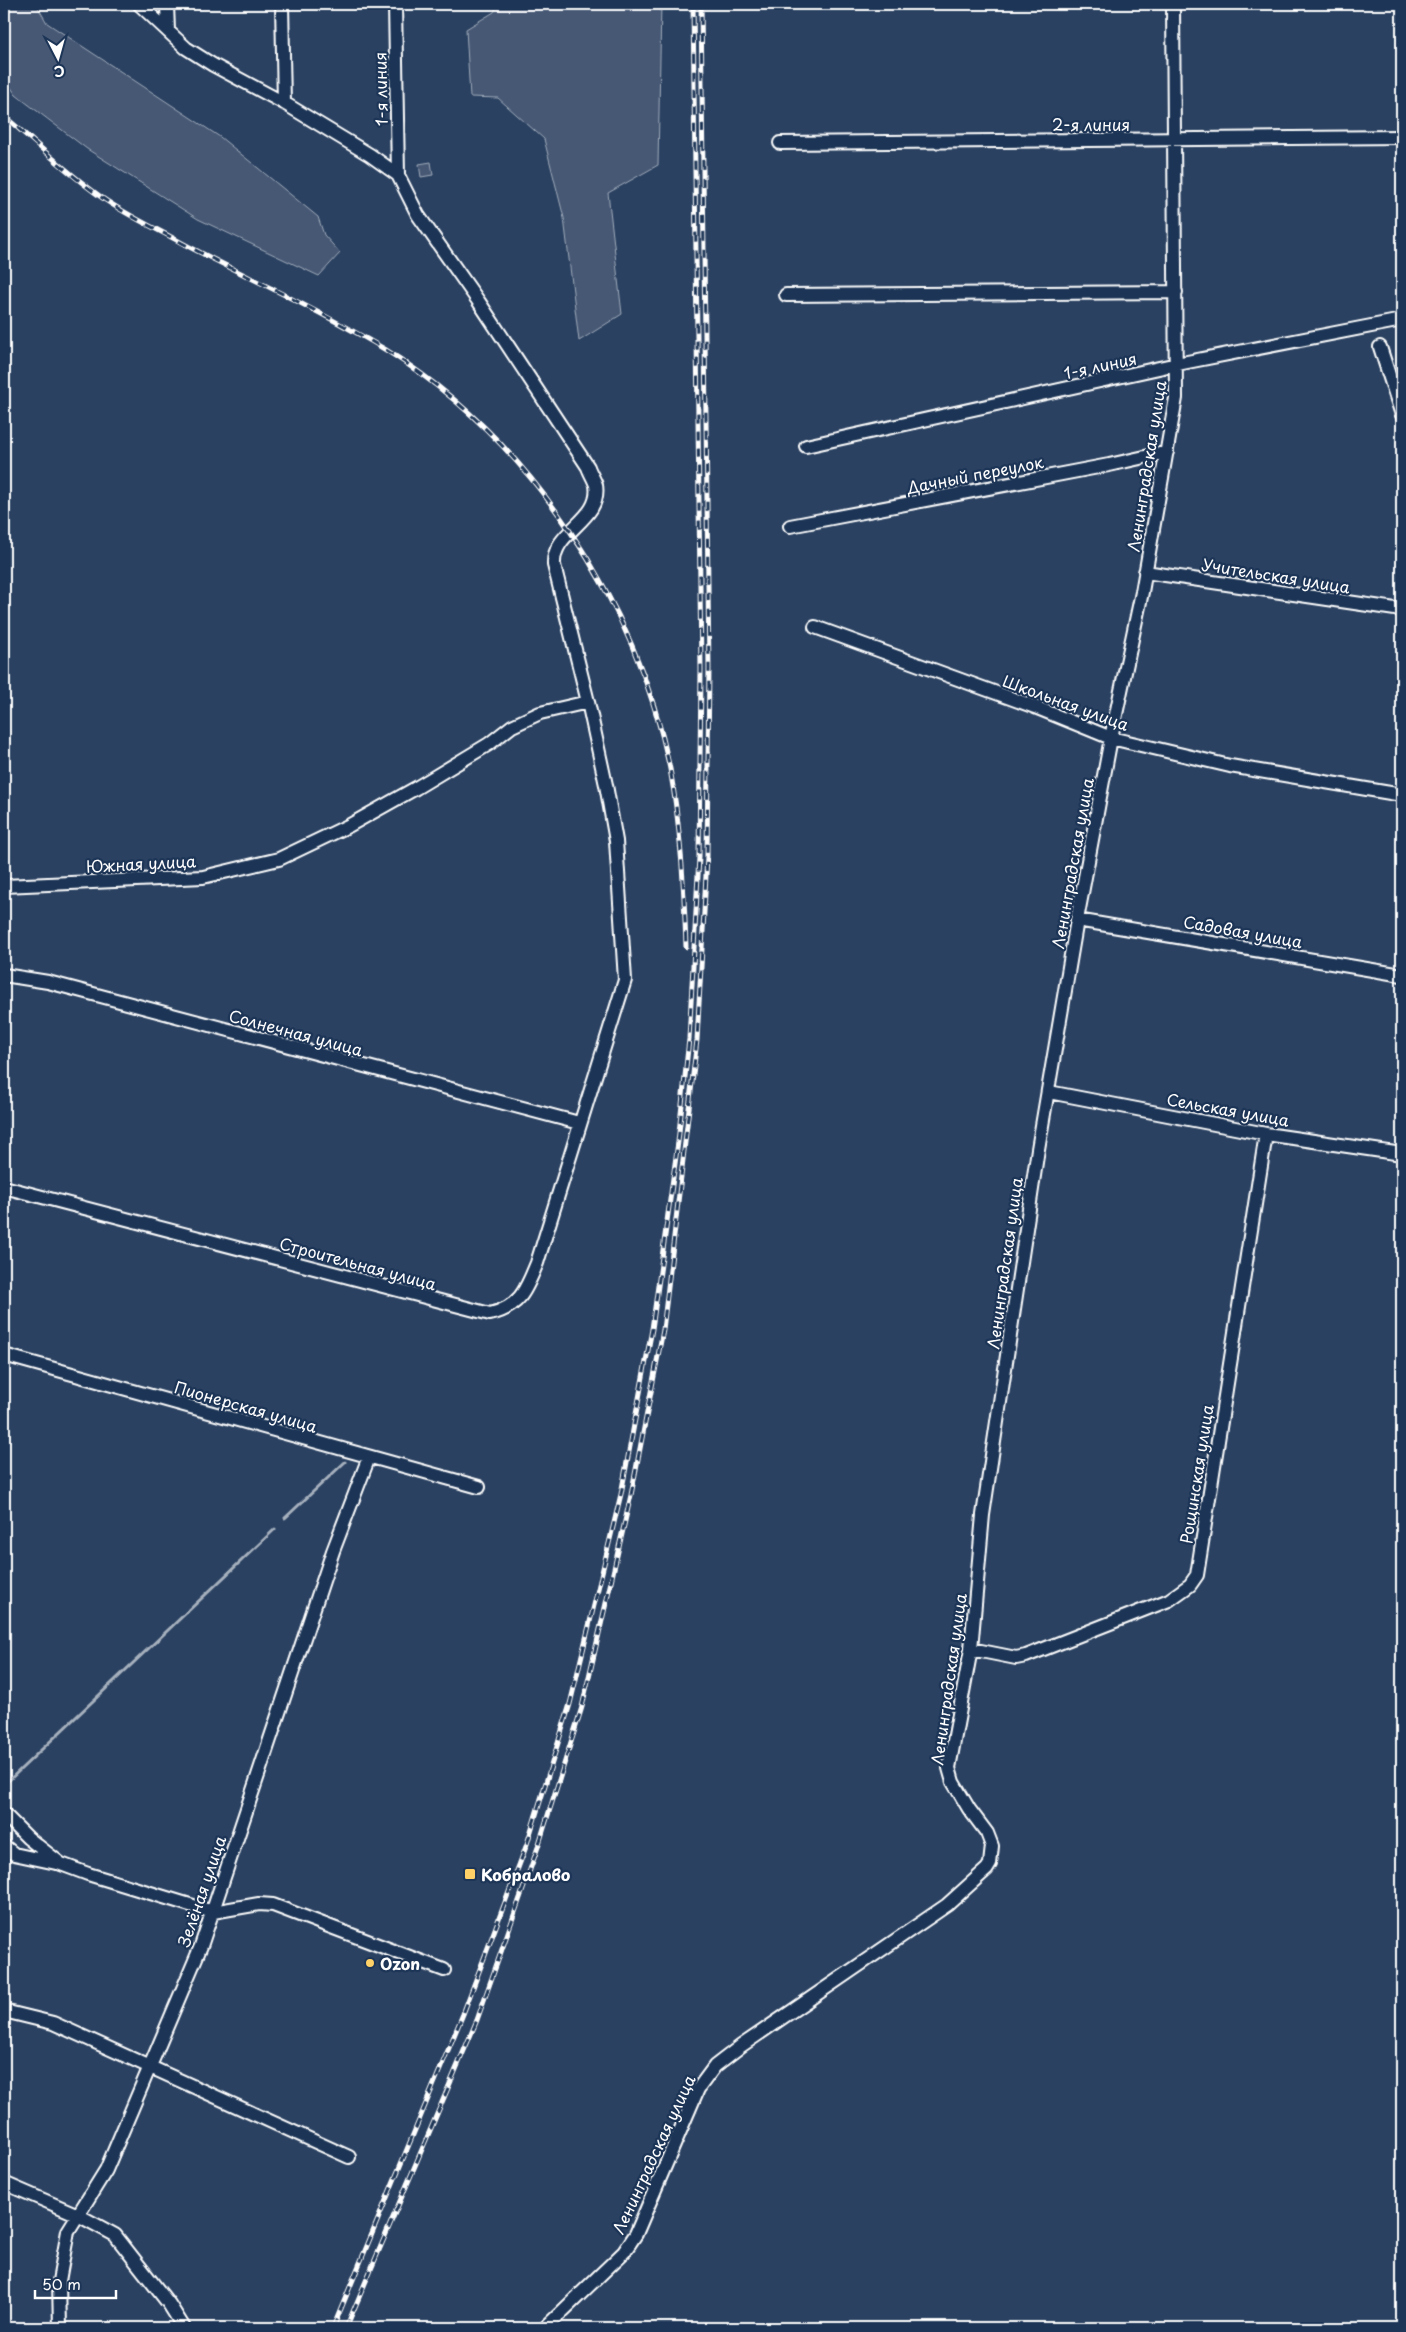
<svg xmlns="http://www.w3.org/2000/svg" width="1406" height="2332" viewBox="0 0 1406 2332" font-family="'Playpen Sans',sans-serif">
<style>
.green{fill:#465975;stroke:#a2acba}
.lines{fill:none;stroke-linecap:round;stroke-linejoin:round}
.stream{stroke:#a7b1be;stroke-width:3}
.minor-casing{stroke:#fff;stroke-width:16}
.minor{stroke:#1d3557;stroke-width:12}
.rail-casing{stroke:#fff;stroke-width:5}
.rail{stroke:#1d3557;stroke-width:3;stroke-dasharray:9;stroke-linecap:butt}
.poi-dot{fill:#ffd166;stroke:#1d3557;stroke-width:2}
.labels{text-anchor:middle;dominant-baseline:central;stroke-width:4.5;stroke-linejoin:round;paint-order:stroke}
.street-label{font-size:16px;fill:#fff;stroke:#1d3557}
.poi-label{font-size:16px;font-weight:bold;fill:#fff;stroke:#1d3557;text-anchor:start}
</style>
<rect width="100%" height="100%" fill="#2a4161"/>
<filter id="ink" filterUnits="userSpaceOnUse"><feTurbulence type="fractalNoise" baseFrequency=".02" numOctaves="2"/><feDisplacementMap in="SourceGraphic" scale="10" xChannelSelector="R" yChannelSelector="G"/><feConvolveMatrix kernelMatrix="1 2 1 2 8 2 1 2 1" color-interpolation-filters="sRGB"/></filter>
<g filter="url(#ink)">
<path class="green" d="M 4,4 L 36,4 L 47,23 L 220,137 L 318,217 L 324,235 L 340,253 L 319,276 L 198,219 L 87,149 L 16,95 L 4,77 Z
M 498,4 L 661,4 L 658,165 L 608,193 L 622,314 L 579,341 L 564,218 L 544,139 L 498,98 L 470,97 L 466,29 L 494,12 Z
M 431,162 L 433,175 L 421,177 L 419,164 Z"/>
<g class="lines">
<path class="stream" d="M 285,1518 L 345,1462
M 4,1785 L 275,1529"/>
<g class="minor-casing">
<path id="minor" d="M 167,4 L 168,31
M 282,4 L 284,103
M 395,4 L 398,175
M 780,143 L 1402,137
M 786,295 L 1176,292
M 1380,347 L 1402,415
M 806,446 L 1177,364 L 1402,320
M 790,526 L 1109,465 L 1167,452
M 1145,572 L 1402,610
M 815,627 L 1035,707 L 1111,738 L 1230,766 L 1402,795
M 4,886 L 203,877 L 279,859 L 350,825 L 416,788 L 489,744 L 512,726 L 540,713 L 588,702
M 1077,920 L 1402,975
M 4,975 L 48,982 L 579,1123
M 1049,1092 L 1266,1134 L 1402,1154
M 4,1187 L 490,1314 C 520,1307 526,1290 537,1263 L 625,980 L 616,841 L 606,785 L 588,702 L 554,565 C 552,530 602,521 596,485 C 594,479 590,473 588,467 L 479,302 L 418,215 L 398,175 L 370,155 L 284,103 L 213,65 L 186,48 L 139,4
M 4,1355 L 479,1487
M 971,1649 L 1016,1658 L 1026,1656 L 1169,1600 L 1190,1585 L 1197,1575 L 1266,1134
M 4,1814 L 28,1838 L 61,1864 L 88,1874 L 213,1912 L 259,1904 L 273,1905 L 444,1970
M 4,1846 L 14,1854 L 56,1863
M 4,2011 L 53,2023 L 349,2157
M 4,2183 L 76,2214 L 115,2235 L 169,2304 L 184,2328
M 60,2328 L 59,2281 L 68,2231 L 106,2170 L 201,1946 L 333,1551 L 369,1457
M 545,2328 L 624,2252 L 636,2234 L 698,2089 L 715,2066 L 741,2046 L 947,1905 L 987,1869 L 990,1864 L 992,1846 L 987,1833 L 969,1809 L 953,1782 L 949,1768 L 971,1649 L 983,1515 L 1038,1149 L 1077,920 L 1111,738 L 1142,592 L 1176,398 L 1173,4"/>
</g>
<use href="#minor" class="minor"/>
<g class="rail-casing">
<path id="rail" d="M 4,116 C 36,143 67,173 101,197 C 126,215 155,228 182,243 C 250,279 320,310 386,350 C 532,441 636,602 670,769 C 681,828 684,888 686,947
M 333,2328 L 463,2014 L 527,1844 L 570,1704 L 621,1494 L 652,1329 L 678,1142 L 689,1039 L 699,857 L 701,669 L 693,4
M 346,2328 L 477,2020 L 538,1847 L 582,1707 L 631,1495 L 663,1330 L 697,1040 L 707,857 L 709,668 L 701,4"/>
</g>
<use href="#rail" class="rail"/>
</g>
</g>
<g class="poi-dot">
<rect x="464" y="1868" width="12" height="12" rx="2.5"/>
<circle cx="370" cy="1963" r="5"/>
</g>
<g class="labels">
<g class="street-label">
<text transform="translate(380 89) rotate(-91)">1-я линия</text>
<text x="1091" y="124">2-я линия</text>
<text transform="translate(1100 365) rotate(-12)">1-я линия</text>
<text transform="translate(1146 466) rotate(-81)">Ленинградская улица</text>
<text transform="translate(975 474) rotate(-11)">Дачный переулок</text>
<text transform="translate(1276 575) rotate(9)">Учительская улица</text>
<text transform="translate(1066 702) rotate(20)">Школьная улица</text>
<text transform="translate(141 863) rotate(-3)">Южная улица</text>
<text transform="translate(1072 863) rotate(-80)">Ленинградская улица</text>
<text transform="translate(1243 931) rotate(10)">Садовая улица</text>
<text transform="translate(296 1032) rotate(15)">Солнечная улица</text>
<text transform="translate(1228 1109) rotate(10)">Сельская улица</text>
<text transform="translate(358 1263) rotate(15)">Строительная улица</text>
<text transform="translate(1004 1263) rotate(-82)">Ленинградская улица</text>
<text transform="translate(246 1406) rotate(16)">Пионерская улица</text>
<text transform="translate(1196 1474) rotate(-81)">Рощинская улица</text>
<text transform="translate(948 1679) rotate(-82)">Ленинградская улица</text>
<text transform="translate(201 1891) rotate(-71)">Зелёная улица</text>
<text transform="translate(653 2154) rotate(-65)">Ленинградская улица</text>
</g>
<g class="poi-label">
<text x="481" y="1874">Кобралово</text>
<text x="380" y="1963">Ozon</text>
</g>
</g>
<rect width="1406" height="2332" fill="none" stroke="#1d3557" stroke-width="20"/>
<rect x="10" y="10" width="1386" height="2312" fill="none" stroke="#fff" stroke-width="2" filter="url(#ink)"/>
<g transform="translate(58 58) rotate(174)" stroke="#1d3557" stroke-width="4" paint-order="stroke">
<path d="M0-4L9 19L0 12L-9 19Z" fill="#ffffff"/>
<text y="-8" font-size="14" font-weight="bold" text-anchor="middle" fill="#ffffff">С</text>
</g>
<path d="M35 2290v8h81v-8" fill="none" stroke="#ffffff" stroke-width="2.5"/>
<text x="42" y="2290" font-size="15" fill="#ffffff" stroke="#1d3557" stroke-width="4" paint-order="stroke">50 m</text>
</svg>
